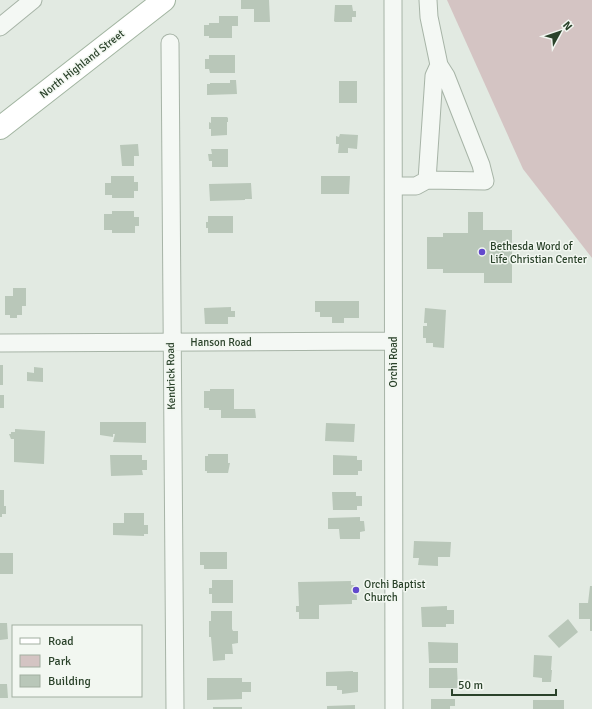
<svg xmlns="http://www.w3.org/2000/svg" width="592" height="709" viewBox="0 0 592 709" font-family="Signika,sans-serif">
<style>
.green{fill:#d4c4c3}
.building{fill:#b9c7b9}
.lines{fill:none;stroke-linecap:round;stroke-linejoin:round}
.minor-casing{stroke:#a7b4a7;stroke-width:19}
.major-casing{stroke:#a2b5a1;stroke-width:24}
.minor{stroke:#f4f8f4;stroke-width:17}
.major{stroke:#fff;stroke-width:22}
.poi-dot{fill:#6249cd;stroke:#f2f7f1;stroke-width:1.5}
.labels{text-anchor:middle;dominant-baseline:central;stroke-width:3;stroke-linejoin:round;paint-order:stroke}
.street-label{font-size:11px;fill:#2a422a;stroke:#f2f7f1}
.poi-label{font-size:11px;fill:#2a422a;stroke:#f2f7f1;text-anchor:start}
</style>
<rect width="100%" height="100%" fill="#e2eae2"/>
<path class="green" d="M 447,0 L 592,0 L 592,258 L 523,169 Z"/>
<path class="building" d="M 241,0 L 269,0 L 270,22 L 254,22 L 254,9 L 241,9 Z
M 335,5 L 352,5 L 353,11 L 356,11 L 356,17 L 352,17 L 352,22 L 335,22 L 334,21 Z
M 219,16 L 238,16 L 238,26 L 232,26 L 232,38 L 209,38 L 209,36 L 204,36 L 204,25 L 209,25 L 209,23 L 219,23 Z
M 209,55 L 235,55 L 235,73 L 210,73 L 209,69 L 205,69 L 205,59 L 209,59 Z
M 230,80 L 236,80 L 237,94 L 207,95 L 207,84 L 210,84 L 210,83 L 230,83 Z
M 339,81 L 357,81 L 357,103 L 339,103 Z
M 211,117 L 227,117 L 228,118 L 228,122 L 227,122 L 227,135 L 211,136 L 211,129 L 209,129 L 209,122 L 211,123 Z
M 340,134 L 358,135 L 357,149 L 348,148 L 348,153 L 338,153 L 339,144 L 336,144 L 336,136 L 339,137 Z
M 138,144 L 139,156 L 134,156 L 134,166 L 122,166 L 120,145 Z
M 211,149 L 228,149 L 228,167 L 212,167 L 212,161 L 209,161 L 208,154 L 212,154 Z
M 111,176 L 134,176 L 134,182 L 138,182 L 138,191 L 134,191 L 134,198 L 112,198 L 112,195 L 105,195 L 105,183 L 111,183 Z
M 321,176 L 350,176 L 349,194 L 321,194 Z
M 251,183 L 252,199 L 245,199 L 245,200 L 210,201 L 209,184 Z
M 112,211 L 134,211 L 134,217 L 139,217 L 139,226 L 135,226 L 135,233 L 112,233 L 112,230 L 104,230 L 104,214 L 112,214 Z
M 468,212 L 483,212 L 483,230 L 512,230 L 512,283 L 484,283 L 484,273 L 443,273 L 443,269 L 427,269 L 427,237 L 443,237 L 443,233 L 468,233 Z
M 208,216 L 233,216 L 233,233 L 208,233 L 208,228 L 206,228 L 206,222 L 208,222 Z
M 13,288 L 26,288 L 26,306 L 22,306 L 22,315 L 17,315 L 17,318 L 10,318 L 10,315 L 5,315 L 5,296 L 13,296 Z
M 315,301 L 359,301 L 359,318 L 344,318 L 344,323 L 332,323 L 332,317 L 320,317 L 320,312 L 315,312 Z
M 231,307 L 231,311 L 235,311 L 235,317 L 228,317 L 228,324 L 205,324 L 204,308 Z
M 425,308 L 446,310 L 444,348 L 433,347 L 433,343 L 426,343 L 426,338 L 423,338 L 423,326 L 427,326 L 427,323 L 424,323 Z
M 0,365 L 3,365 L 3,385 L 0,385 Z
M 34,367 L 43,368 L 43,382 L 27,381 L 27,372 L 34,373 Z
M 210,389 L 234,389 L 234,409 L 255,409 L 256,418 L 221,418 L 221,410 L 209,410 L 209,408 L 204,408 L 204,391 L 210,391 Z
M 0,395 L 4,395 L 4,408 L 0,408 Z
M 100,422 L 146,422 L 146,443 L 113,442 L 115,434 L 113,434 L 113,437 L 100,435 Z
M 326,423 L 355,424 L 354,442 L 325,441 Z
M 15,429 L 45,431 L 44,464 L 14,462 L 14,439 L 11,439 L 9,434 L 11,434 L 11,432 L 15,432 Z
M 208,454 L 228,454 L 228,463 L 230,463 L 228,473 L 207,473 L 207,471 L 205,471 L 205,456 L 208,456 Z
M 110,455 L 142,455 L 142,460 L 147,460 L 147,470 L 142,470 L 143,475 L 111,476 Z
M 333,455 L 357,456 L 357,460 L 362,460 L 362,471 L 358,471 L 358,475 L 333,475 Z
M 0,490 L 4,490 L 4,506 L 6,506 L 6,514 L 2,514 L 2,517 L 0,517 Z
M 332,492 L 356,492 L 356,496 L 362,496 L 362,506 L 357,506 L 357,510 L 333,510 Z
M 124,513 L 144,513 L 144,525 L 148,525 L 148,534 L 144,534 L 144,536 L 113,535 L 113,523 L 124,523 Z
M 360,517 L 360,521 L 364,521 L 365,531 L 360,532 L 360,539 L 340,539 L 339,529 L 328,529 L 328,518 Z
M 414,541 L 451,542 L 450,557 L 438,557 L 438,566 L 418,565 L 419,558 L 413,558 Z
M 200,552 L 227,552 L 227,569 L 204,569 L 204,565 L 200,565 Z
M 0,553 L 13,553 L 13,574 L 0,574 Z
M 212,580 L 233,580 L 233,603 L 212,603 L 212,594 L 209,594 L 209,588 L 212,588 Z
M 351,581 L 351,585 L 356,585 L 357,600 L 352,600 L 352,604 L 319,605 L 319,619 L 299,619 L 299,612 L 296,612 L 296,606 L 299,606 L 298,582 Z
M 590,586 L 592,586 L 592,631 L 590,631 L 590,619 L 579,619 L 579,603 L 588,603 Z
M 447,606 L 447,610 L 454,610 L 454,624 L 446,624 L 446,627 L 422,627 L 421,607 Z
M 211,611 L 232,611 L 232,629 L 233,631 L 238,631 L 238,643 L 232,644 L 233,654 L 225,654 L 225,660 L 213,661 L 211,637 L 209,637 L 209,621 L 211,621 Z
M 568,619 L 578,632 L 559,648 L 548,636 Z
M 0,623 L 7,623 L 8,639 L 0,640 Z
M 428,642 L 458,643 L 458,663 L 429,663 Z
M 534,655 L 552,656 L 551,670 L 552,670 L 551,682 L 542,682 L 542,678 L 533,677 Z
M 429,668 L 457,668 L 458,688 L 429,688 Z
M 353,671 L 353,672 L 358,672 L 358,692 L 342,694 L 342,690 L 337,690 L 337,686 L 326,686 L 326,672 Z
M 207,678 L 242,678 L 242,682 L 251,682 L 251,692 L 242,692 L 242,699 L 207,700 Z
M 0,684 L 7,684 L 8,698 L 0,698 Z
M 431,699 L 455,699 L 455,706 L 450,706 L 450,709 L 431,709 Z
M 533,700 L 564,700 L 564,709 L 533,709 Z
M 355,705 L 355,709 L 327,709 L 327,706 Z
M 213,707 L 242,707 L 242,709 L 213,709 Z"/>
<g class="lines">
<g class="minor-casing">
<path id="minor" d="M 393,0 L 394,709
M 0,27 L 33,0
M 170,43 L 175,709
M 427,180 L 434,76 L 439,65
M 394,186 L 416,186 L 427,180 L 485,181 L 481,165 L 446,76 L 439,65 L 429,17 L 428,0
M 0,343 L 393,341"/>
</g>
<g class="major-casing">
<path id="major" d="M 0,128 L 164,0"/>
</g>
<use href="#minor" class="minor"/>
<use href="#major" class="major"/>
</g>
<g class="poi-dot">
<circle cx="482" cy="252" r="4"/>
<circle cx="356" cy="590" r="4"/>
</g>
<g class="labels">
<g class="street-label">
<text transform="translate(82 64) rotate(-38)">North Highland Street</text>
<text x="221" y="342">Hanson Road</text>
<text transform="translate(393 362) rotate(-90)">Orchi Road</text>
<text transform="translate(171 376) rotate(-91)">Kendrick Road</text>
</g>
<g class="poi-label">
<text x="490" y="246">Bethesda Word of<tspan x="490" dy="13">Life Christian Center</tspan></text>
<text x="364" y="584">Orchi Baptist<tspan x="364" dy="13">Church</tspan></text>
</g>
</g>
<rect x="12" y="625" width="130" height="72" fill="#f2f7f1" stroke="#a2afa1"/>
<rect x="20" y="638" width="20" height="6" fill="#ffffff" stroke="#a2afa1"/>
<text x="48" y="645" font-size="12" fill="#2a422a">Road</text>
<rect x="20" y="655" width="20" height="12" fill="#d4c4c3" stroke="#a2afa1"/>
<text x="48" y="665" font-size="12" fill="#2a422a">Park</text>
<rect x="20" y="675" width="20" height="12" fill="#b9c7b9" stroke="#a2afa1"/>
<text x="48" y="685" font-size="12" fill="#2a422a">Building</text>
<g transform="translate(560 32) rotate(50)" stroke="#f2f7f1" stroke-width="3" paint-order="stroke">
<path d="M0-3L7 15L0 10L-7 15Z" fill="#2a422a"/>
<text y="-6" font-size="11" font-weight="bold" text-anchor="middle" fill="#2a422a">N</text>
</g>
<path d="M452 689v6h104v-6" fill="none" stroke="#2a422a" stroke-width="2"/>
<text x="458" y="689" font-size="12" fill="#2a422a" stroke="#f2f7f1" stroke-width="3" paint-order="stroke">50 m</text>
</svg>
